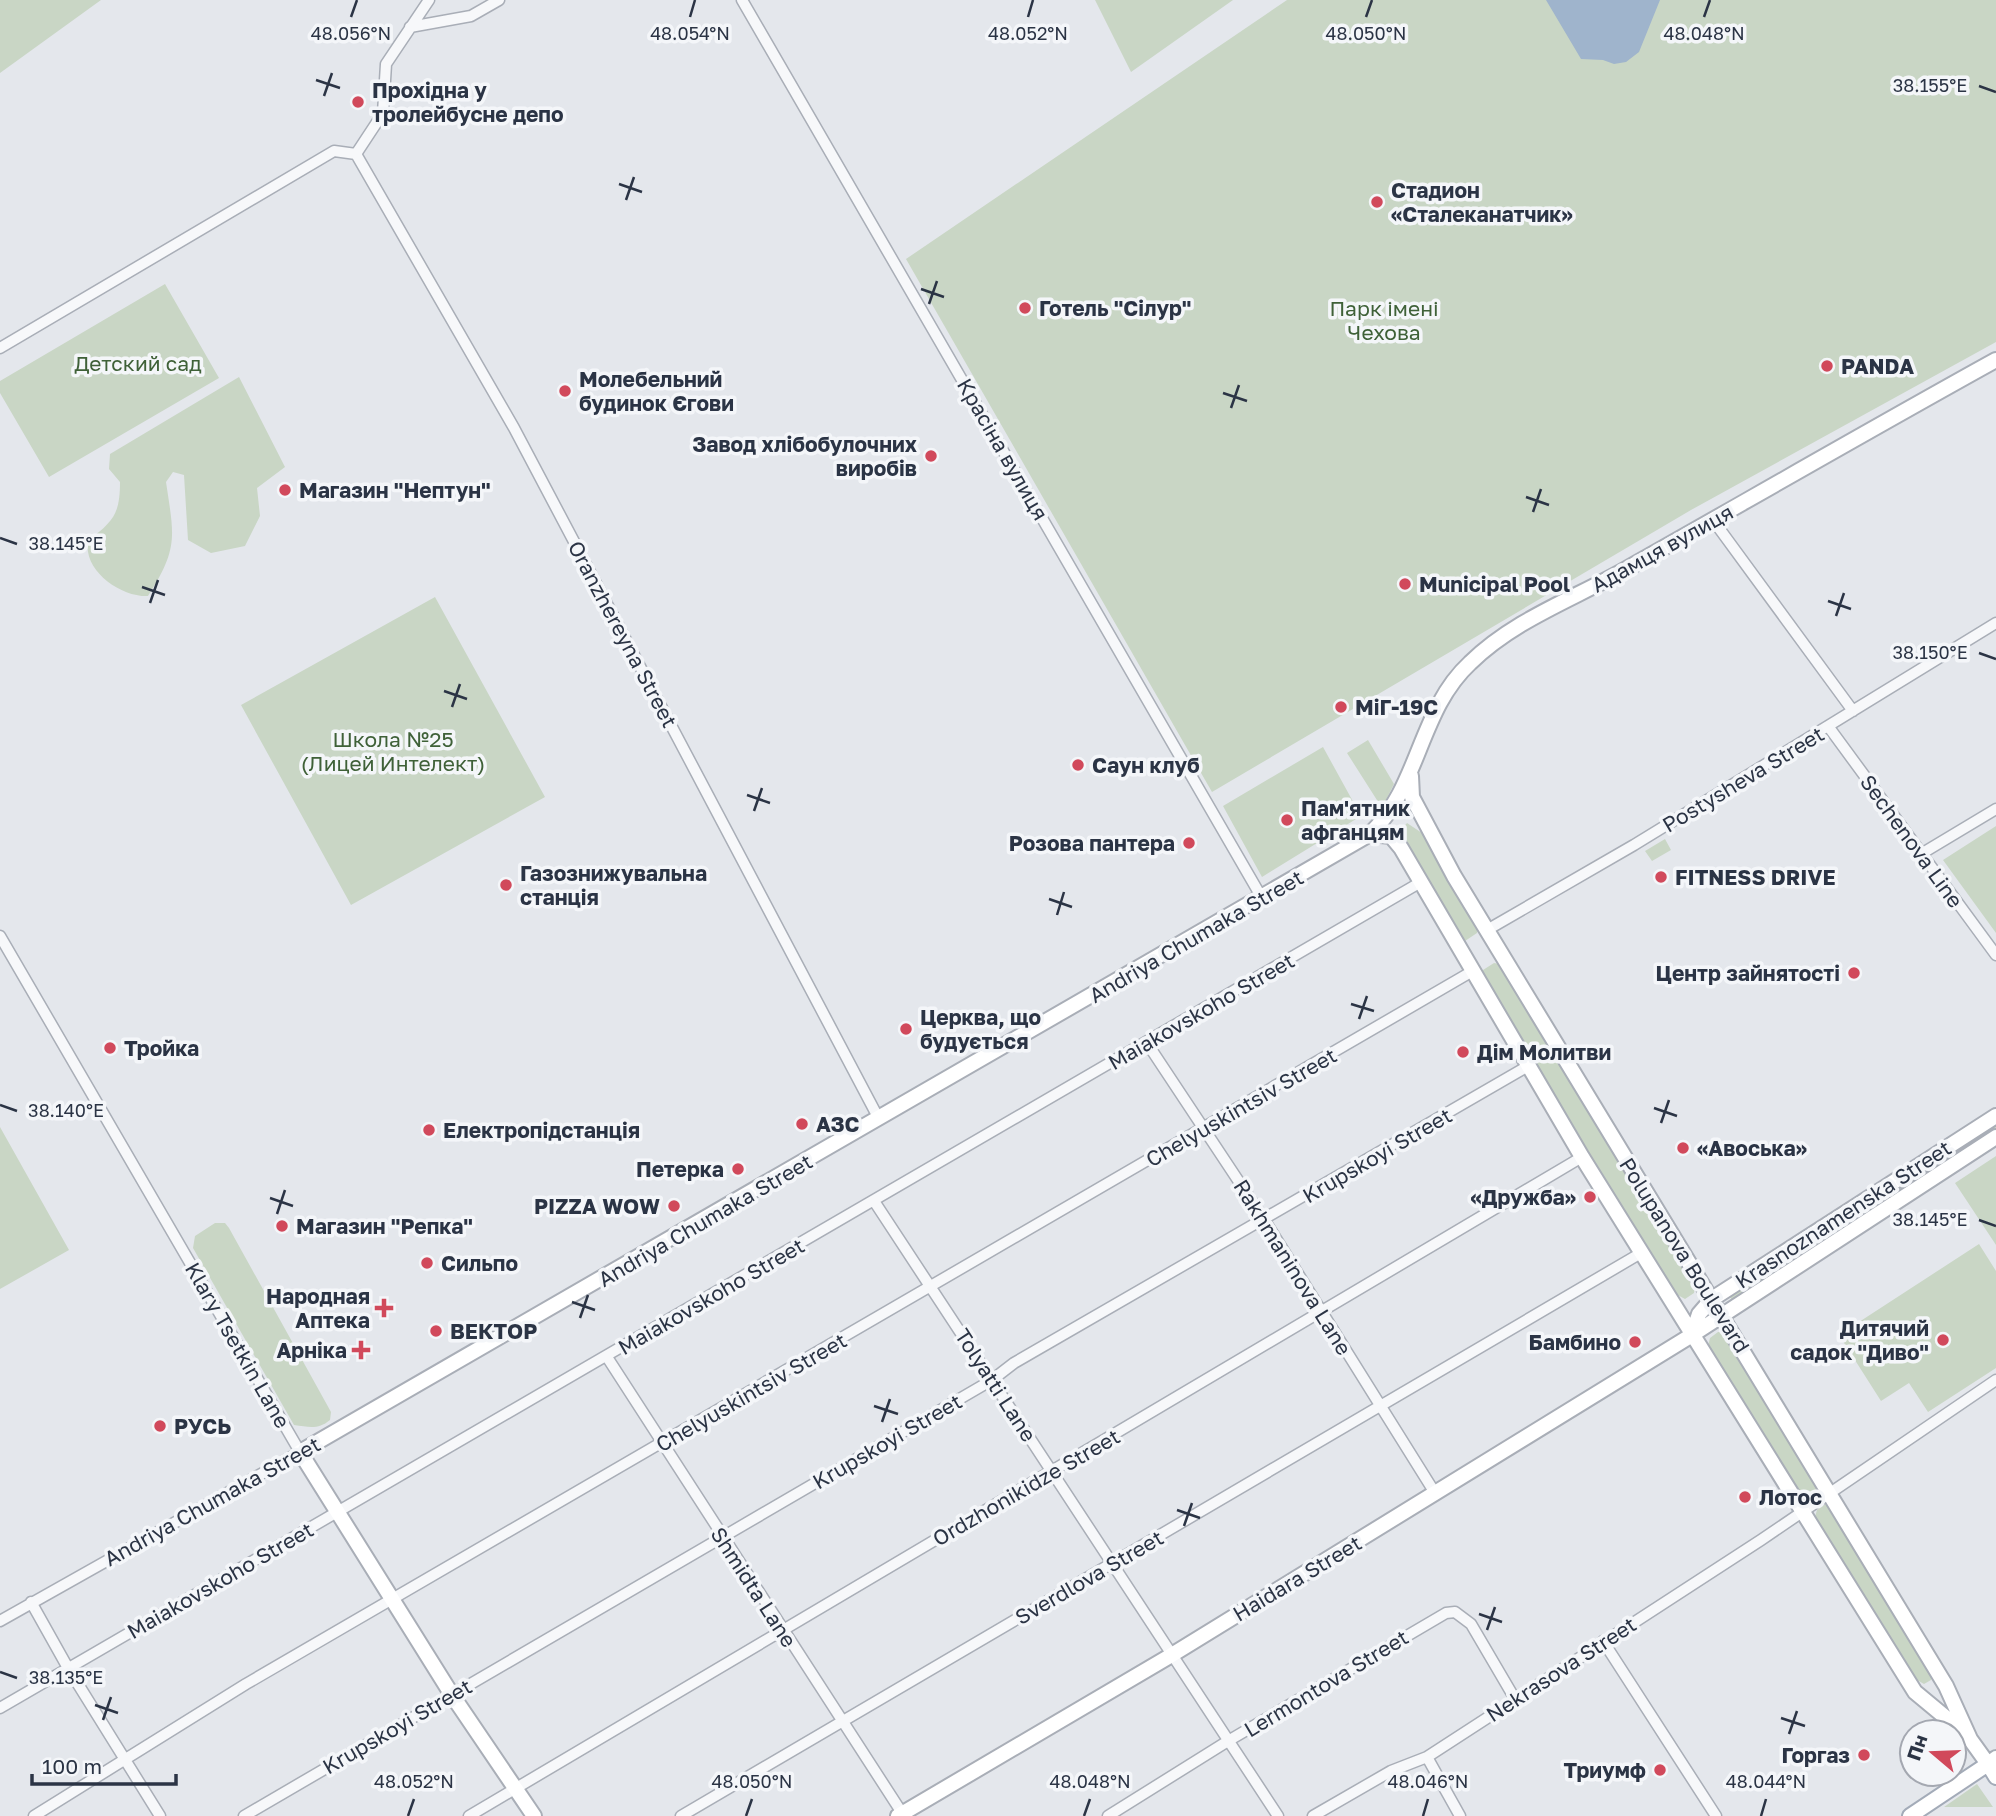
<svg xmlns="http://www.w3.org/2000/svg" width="1996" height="1816" viewBox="0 0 1996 1816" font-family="'Golos Text',sans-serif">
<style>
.green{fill:#c9d6c5}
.water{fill:#9fb4cc}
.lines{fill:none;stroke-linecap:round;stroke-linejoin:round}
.street-casing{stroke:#a9aeb7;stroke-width:13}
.secondary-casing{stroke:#a9aeb7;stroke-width:18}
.primary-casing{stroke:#a3abb8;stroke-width:18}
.street{stroke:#f7f8fa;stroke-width:10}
.secondary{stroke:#fff;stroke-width:14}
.primary{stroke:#fff;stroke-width:14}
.ticks{fill:none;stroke:#2b3445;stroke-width:2.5}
.poi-dot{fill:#d1495b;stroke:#f4f6f9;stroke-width:2.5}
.labels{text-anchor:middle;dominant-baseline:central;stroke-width:7;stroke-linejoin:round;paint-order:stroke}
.poi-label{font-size:21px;font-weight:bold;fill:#2b3445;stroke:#f4f6f9;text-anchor:start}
.park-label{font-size:21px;fill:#3f6138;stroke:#f4f6f9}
.street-label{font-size:21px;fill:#2b3445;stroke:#f4f6f9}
.ticks-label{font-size:18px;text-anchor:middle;fill:#2b3445;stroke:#f4f6f9;stroke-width:7;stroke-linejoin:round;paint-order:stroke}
</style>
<rect width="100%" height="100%" fill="#e4e7ec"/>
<path class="green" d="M 0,0 L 101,0 L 0,73 Z
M 1095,0 L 1233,0 L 1131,72 Z
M 1287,0 L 1996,0 L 1996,342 L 1691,510 L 1212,792 L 906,259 Z
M 165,284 L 219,378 L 49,477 L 0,393 L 0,381 Z
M 239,377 L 285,467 L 257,488 L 260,516 L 245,546 L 211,553 L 188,540 L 184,475 L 173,472 L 166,482 C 174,536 179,548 148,596 C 121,597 83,571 88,541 C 113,521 120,515 120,482 L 109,469 L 110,454 Z
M 435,597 L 545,797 L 351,905 L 241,705 Z
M 1368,740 L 1394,784 L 1382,808 L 1347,753 Z
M 1323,747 L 1361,816 L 1262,877 L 1223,806 Z
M 1407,823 L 1422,833 L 1478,928 L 1477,933 L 1465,941 L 1461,939 L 1398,834 Z
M 1996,826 L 1996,933 L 1943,860 Z
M 1665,839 L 1671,850 L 1652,861 L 1645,851 Z
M 1494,963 L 1499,964 L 1695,1285 L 1694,1293 L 1685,1299 L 1674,1293 L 1482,976 L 1483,970 Z
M 1996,1123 L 1996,1128 L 1733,1301 L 1729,1296 Z
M 0,1127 L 69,1250 L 0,1289 Z
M 1996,1156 L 1996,1245 L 1955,1183 Z
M 215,1223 L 225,1223 L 229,1228 L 331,1412 L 330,1420 C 318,1430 309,1427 294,1425 L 193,1248 L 195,1236 Z
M 1979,1244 L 1996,1271 L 1996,1368 L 1928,1412 L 1909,1383 L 1881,1401 L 1839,1335 Z
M 1718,1332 L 1724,1332 L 1821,1488 L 1819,1494 L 1810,1499 L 1802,1496 L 1708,1346 L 1710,1338 Z
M 1824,1505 L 1830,1505 L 1932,1672 L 1931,1680 L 1924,1684 L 1917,1680 L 1815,1517 L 1817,1510 Z
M 1977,1784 L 1993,1807 L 1944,1807 Z"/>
<path class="water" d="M 1546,0 L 1660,0 L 1639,52 L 1626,62 L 1614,64 L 1603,60 L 1581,59 Z"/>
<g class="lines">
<g class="street-casing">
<path id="street" d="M 742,0 L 1262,898
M 410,27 L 471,16 L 499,0
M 356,154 L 514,428 L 879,1119
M 356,154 L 383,113 L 386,64 L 429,0
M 0,348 L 334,151 L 356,154
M 1713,520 L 1853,711
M 1828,726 L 1996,955
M 1921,854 L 1996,809
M 1487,930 L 1634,845 L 1996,623
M 0,936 L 300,1452 L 0,1621
M 1147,1043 L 1265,1221 L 1435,1493
M 874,1201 L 1278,1816
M 607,1357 L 904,1816
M 31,1602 L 68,1668 L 160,1816
M 1603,1641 L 1716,1816
M 0,1708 L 1421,882
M 1427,1757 L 1460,1816
M 34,1816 L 246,1684 L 1471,972
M 244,1816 L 992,1380 L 1014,1363 L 1530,1065
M 469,1816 L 1582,1157
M 681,1816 L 1641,1253
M 1108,1816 L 1228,1741 L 1446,1613 L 1455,1612 L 1471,1624 L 1515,1699
M 1313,1816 L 1391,1771 L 1427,1757 L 1761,1540 L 1996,1380"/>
</g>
<g class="secondary-casing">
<path id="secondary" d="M 1411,776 L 1412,797 L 1454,876 L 1946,1686 L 1970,1739 L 1988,1764 L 1996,1758
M 1370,834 L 1391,836 L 1401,848 L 1582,1157 L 1915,1692 L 1968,1736
M 1692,1335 L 1699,1314 L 1712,1299 L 1996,1116
M 534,1816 L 452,1695 L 300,1452 L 1370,834 C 1420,786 1419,710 1470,663 C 1515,619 1574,599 1628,568 C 1750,499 1873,428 1996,360
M 898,1816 L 1170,1656 L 1692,1335 L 1996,1137"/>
</g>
<g class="primary-casing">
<path id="primary" d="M 1910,1816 L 1988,1764 L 1996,1777"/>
</g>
<use href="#street" class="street"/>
<use href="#secondary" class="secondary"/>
<use href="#primary" class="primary"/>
</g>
<path class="ticks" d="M 351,17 L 357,0M 690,17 L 695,0M 1028,17 L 1033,0M 1366,17 L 1372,0M 1704,17 L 1710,0M 316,80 L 340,88M 1979,86 L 1996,92M 324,96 L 332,73M 619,184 L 642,192M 626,200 L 634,177M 921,289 L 944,297M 929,304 L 937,281M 1223,393 L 1247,401M 1231,408 L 1239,385M 1526,497 L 1549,505M 1533,512 L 1541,489M 0,538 L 17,544M 142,587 L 165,595M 1828,601 L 1851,609M 150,603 L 158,580M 1836,616 L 1844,593M 1979,653 L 1996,659M 444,691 L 467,699M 452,707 L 460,684M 747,795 L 770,803M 754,811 L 762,788M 1049,899 L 1072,907M 1057,915 L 1064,892M 1351,1004 L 1374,1011M 1359,1019 L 1367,996M 0,1105 L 17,1111M 1654,1108 L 1677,1116M 1661,1123 L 1669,1100M 270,1198 L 293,1206M 277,1214 L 285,1190M 1979,1220 L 1996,1226M 572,1302 L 595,1310M 580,1318 L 588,1295M 874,1406 L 898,1414M 882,1422 L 890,1399M 1177,1510 L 1200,1518M 1184,1526 L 1192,1503M 1479,1614 L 1502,1622M 1487,1630 L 1495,1607M 0,1672 L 17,1678M 95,1705 L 118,1713M 1781,1718 L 1805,1726M 103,1720 L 111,1697M 1789,1734 L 1797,1711M 408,1816 L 414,1799M 746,1816 L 752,1799M 1084,1816 L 1090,1799M 1423,1816 L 1428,1799M 1761,1816 L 1766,1799"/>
<g class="poi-dot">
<circle cx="358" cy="102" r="7"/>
<circle cx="1377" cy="202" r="7"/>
<circle cx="1025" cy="308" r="7"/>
<circle cx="1827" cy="366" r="7"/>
<circle cx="565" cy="391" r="7"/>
<circle cx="931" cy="456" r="7"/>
<circle cx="285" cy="490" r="7"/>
<circle cx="1405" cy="584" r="7"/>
<circle cx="1341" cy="707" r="7"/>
<circle cx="1078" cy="765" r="7"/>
<circle cx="1287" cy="820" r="7"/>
<circle cx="1189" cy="843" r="7"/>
<circle cx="1661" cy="877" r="7"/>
<circle cx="506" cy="885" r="7"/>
<circle cx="1854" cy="973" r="7"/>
<circle cx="906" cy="1029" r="7"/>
<circle cx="110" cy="1048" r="7"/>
<circle cx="1463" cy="1052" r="7"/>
<circle cx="802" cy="1124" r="7"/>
<circle cx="429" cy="1130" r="7"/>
<circle cx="1683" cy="1148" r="7"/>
<circle cx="738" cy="1169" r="7"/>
<circle cx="1590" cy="1197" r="7"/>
<circle cx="674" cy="1206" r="7"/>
<circle cx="282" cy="1226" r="7"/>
<circle cx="427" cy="1263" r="7"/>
<path d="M380.5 1297.5h7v7h7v7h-7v7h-7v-7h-7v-7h7z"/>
<circle cx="436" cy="1331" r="7"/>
<circle cx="1943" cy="1340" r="7"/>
<circle cx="1635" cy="1342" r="7"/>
<path d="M357.5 1339.5h7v7h7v7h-7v7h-7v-7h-7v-7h7z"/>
<circle cx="160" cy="1426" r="7"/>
<circle cx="1745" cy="1497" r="7"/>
<circle cx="1864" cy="1755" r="7"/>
<circle cx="1660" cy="1770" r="7"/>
</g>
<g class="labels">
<g class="poi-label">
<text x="372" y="90">Прохідна у<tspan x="372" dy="24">тролейбусне депо</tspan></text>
<text x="1391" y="190">Стадион<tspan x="1391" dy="24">«Сталеканатчик»</tspan></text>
<text x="1039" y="308">Готель "Сілур"</text>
<text x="1841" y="366">PANDA</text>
<text x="579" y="379">Молебельний<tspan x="579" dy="24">будинок Єгови</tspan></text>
<text x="917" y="444" text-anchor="end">Завод хлібобулочних<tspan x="917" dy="24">виробів</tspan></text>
<text x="299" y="490">Магазин "Нептун"</text>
<text x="1419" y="584">Municipal Pool</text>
<text x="1355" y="707">МіГ-19С</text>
<text x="1092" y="765">Саун клуб</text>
<text x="1301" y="808">Пам'ятник<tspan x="1301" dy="24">афганцям</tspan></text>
<text x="1175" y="843" text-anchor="end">Розова пантера</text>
<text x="520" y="873">Газознижувальна<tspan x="520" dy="24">станція</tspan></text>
<text x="1675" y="877">FITNESS DRIVE</text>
<text x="1840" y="973" text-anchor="end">Центр зайнятості</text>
<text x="920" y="1017">Церква, що<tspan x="920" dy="24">будується</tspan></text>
<text x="124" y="1048">Тройка</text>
<text x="1477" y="1052">Дім Молитви</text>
<text x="816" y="1124">АЗС</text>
<text x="443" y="1130">Електропідстанція</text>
<text x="1697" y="1148">«Авоська»</text>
<text x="724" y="1169" text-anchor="end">Петерка</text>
<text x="1576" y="1197" text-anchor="end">«Дружба»</text>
<text x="660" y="1206" text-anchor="end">PIZZA WOW</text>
<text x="296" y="1226">Магазин "Репка"</text>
<text x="441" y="1263">Сильпо</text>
<text x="370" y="1296" text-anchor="end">Народная<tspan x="370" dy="24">Аптека</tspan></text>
<text x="1929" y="1328" text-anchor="end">Дитячий<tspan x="1929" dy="24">садок "Диво"</tspan></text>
<text x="450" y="1331">ВЕКТОР</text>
<text x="1621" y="1342" text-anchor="end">Бамбино</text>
<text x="347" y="1350" text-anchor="end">Арніка</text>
<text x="174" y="1426">РУСЬ</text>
<text x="1759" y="1497">Лотос</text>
<text x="1850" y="1755" text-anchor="end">Горгаз</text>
<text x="1646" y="1770" text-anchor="end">Триумф</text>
</g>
<g class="park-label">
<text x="1384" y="308">Парк імені<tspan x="1384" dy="24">Чехова</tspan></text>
<text x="138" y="363">Детский сад</text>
<text x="393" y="739">Школа №25<tspan x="393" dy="24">(Лицей Интелект)</tspan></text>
</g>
<g class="street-label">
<text transform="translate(1003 449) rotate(60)">Красіна вулиця</text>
<text transform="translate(1662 548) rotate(-29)">Адамця вулиця</text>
<text transform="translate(623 634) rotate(62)">Oranzhereyna Street</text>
<text transform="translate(1743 779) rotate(-31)">Postysheva Street</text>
<text transform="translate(1912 841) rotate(54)">Sechenova Line</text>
<text transform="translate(1196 936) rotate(-30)">Andriya Chumaka Street</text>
<text transform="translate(1201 1011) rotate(-30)">Maiakovskoho Street</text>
<text transform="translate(1241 1107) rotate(-30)">Chelyuskintsiv Street</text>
<text transform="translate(1377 1155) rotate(-30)">Krupskoyi Street</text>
<text transform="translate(1843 1214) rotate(-33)">Krasnoznamenska Street</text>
<text transform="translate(705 1220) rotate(-30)">Andriya Chumaka Street</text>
<text transform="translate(1685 1255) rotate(58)">Polupanova Boulevard</text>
<text transform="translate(1293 1267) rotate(58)">Rakhmaninova Lane</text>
<text transform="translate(711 1296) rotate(-30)">Maiakovskoho Street</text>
<text transform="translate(238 1345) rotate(60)">Klary Tsetkin Lane</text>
<text transform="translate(996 1385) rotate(57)">Tolyatti Lane</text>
<text transform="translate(751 1392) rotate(-30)">Chelyuskintsiv Street</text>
<text transform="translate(887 1441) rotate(-30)">Krupskoyi Street</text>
<text transform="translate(1026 1487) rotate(-30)">Ordzhonikidze Street</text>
<text transform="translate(212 1501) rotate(-29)">Andriya Chumaka Street</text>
<text transform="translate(1089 1577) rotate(-30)">Sverdlova Street</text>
<text transform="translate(1297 1578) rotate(-31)">Haidara Street</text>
<text transform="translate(220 1580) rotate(-30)">Maiakovskoho Street</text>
<text transform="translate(754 1587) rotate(57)">Shmidta Lane</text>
<text transform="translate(1561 1669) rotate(-33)">Nekrasova Street</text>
<text transform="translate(1326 1683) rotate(-31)">Lermontova Street</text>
<text transform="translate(397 1726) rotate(-30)">Krupskoyi Street</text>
</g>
</g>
<g class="ticks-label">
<text x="351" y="40">48.056°N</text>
<text x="690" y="40">48.054°N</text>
<text x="1028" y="40">48.052°N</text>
<text x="1366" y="40">48.050°N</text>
<text x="1704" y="40">48.048°N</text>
<text x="1930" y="92">38.155°E</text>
<text x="66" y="550">38.145°E</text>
<text x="1930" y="659">38.150°E</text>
<text x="66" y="1117">38.140°E</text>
<text x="1930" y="1226">38.145°E</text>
<text x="66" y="1684">38.135°E</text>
<text x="414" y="1788">48.052°N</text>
<text x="752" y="1788">48.050°N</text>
<text x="1090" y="1788">48.048°N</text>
<text x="1428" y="1788">48.046°N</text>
<text x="1766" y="1788">48.044°N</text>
</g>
<g transform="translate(1933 1753) rotate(289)"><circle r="33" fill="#f4f6f9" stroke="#a4a8b1" stroke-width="2"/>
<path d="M0-5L12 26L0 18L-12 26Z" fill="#d1495b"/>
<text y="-10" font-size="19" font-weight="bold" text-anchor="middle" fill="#2b3445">Пн</text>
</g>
<path d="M32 1774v10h144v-10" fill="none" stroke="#2b3445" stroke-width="3.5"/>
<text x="42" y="1774" font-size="21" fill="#2b3445" stroke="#f4f6f9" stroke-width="5" paint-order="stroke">100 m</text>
</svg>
